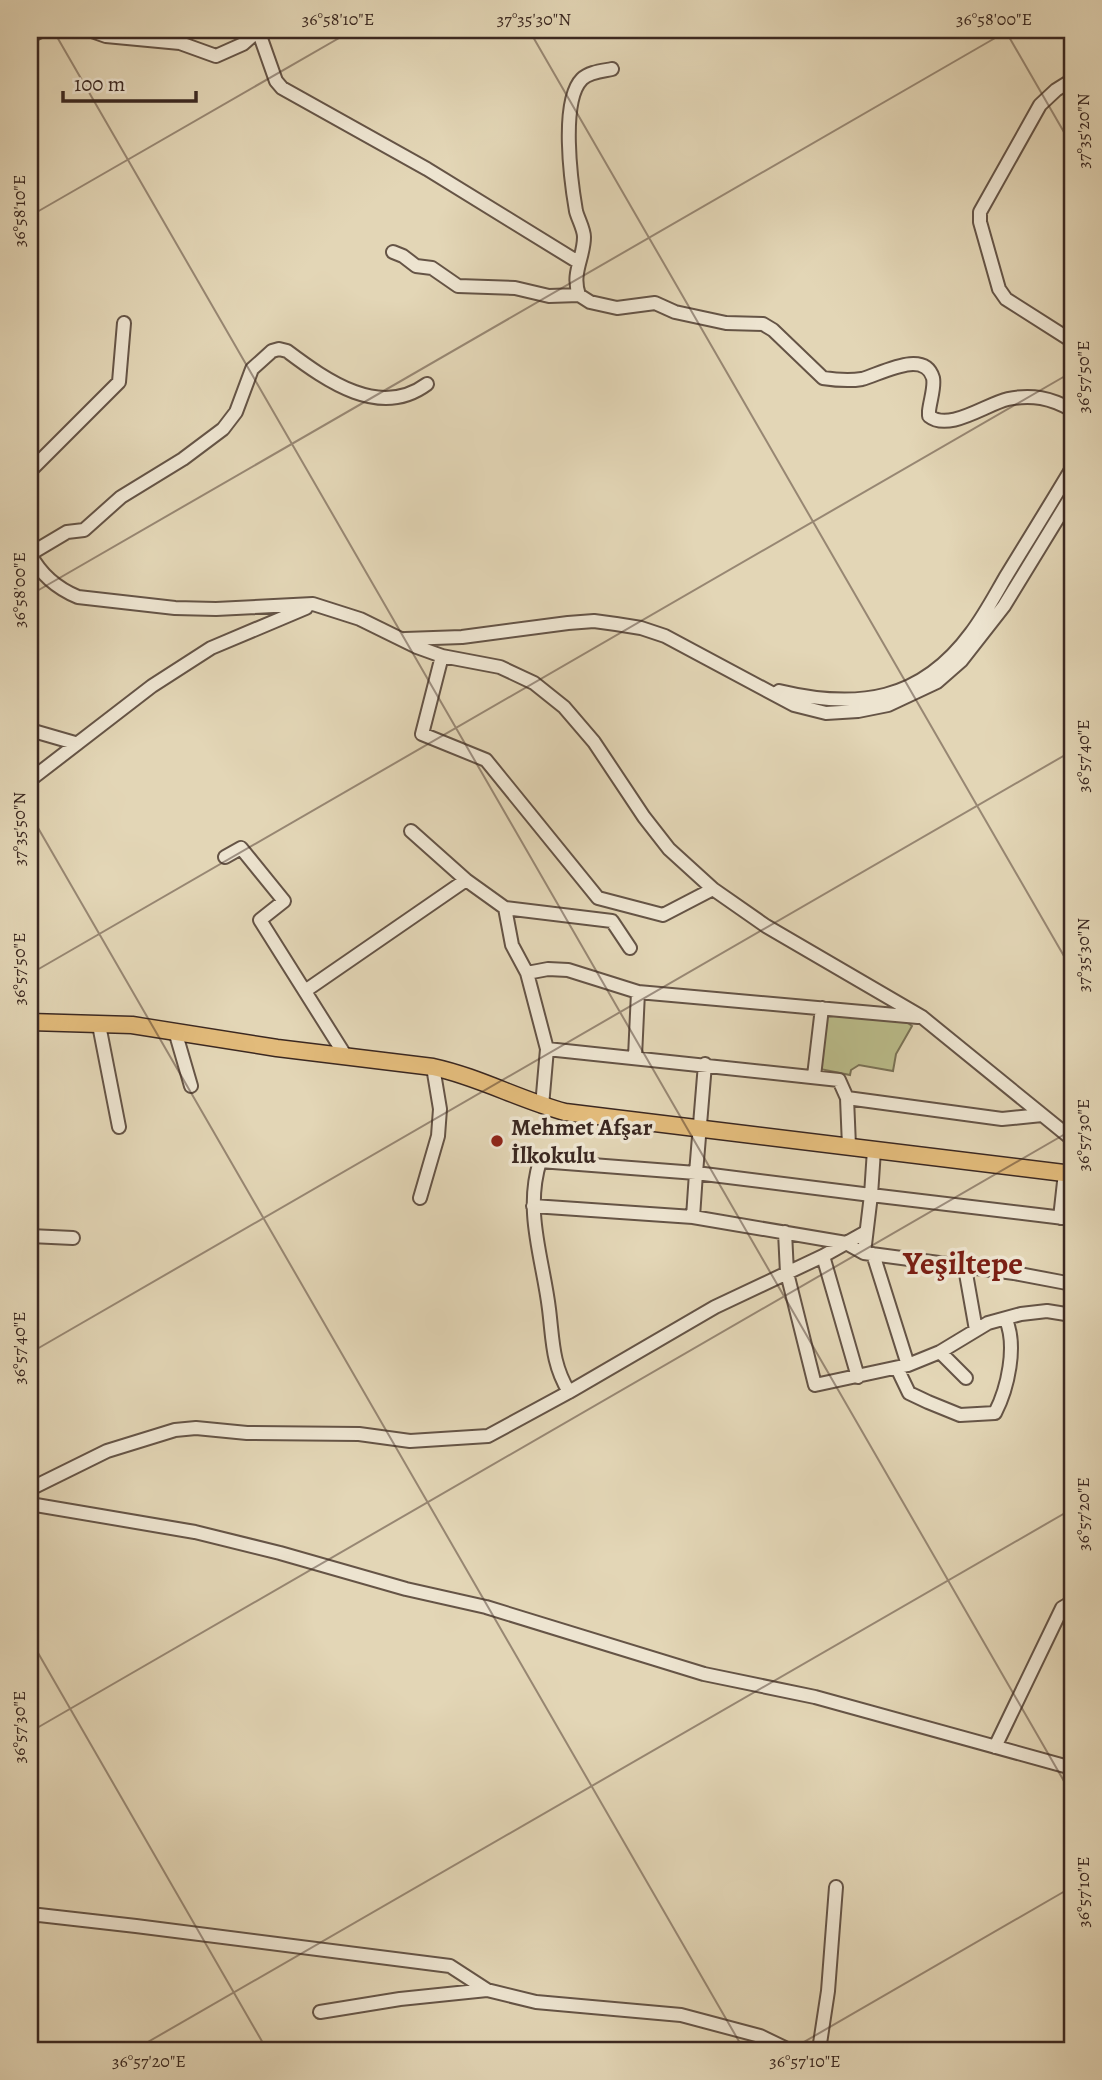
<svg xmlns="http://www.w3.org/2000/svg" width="1102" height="2080" viewBox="0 0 1102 2080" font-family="Alegreya,serif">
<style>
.green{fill:#babc8a;stroke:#7a7256;stroke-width:2}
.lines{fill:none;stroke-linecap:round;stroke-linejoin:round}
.minor-casing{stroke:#655446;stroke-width:16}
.major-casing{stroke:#3b2821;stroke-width:19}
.minor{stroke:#ede4d0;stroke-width:12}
.major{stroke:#e2bb7b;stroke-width:16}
.ticks{fill:none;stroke:#3b2821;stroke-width:2;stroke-opacity:0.45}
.poi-dot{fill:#8f2418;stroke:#ede4d0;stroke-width:2.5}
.labels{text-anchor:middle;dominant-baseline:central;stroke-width:7;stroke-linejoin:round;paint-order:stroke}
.poi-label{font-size:24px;font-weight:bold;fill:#3b2821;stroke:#ede4d0;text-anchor:start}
.district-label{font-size:32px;font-weight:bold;fill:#7a1f14;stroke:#ede4d0}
.neatline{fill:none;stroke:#3b2821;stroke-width:2.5}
.ticks-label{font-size:18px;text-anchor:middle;fill:#3b2821}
</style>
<rect width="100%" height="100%" fill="#e3d6b6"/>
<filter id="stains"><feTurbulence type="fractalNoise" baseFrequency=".00286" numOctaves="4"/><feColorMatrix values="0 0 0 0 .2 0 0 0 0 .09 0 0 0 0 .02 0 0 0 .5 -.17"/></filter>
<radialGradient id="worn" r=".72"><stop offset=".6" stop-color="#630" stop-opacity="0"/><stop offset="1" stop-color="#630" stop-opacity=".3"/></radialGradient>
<path class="green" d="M 827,1015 L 904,1020 L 912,1026 L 896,1054 L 893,1071 L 859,1065 L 851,1070 L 850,1075 L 820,1069 Z"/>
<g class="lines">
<g class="minor-casing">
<path id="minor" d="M 89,30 L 106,36 L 180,43 L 216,56 L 243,44 L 259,30
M 258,30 L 276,81 L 282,88 L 427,169 L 578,262
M 30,36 L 43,30
M 612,69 C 602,71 589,72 582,79 C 560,101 571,182 576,211 C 578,219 584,229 584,237 C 584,258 571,273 579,295 L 590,302 L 617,308 L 655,303 L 675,312 L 726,323 L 763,324 L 773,330 L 823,378 C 836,380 850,381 862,379 C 879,375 924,348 933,378 C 935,387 930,401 929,411 L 929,416 C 949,432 986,404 1008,399 C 1032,394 1051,398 1072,410
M 1072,80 L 1056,90 L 1040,105 L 980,212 L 980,222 L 999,289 L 1006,299 L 1072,341
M 393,252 L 403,256 L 416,266 L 432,268 L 458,286 L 515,288 L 549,296 L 579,295
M 30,471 L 119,382 L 124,323
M 30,554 C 41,575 56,588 78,597 L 175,608 L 216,609 L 313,604 L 360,619 L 417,647 L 442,656 L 500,667 L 534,683 L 564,707 L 594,742 L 644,817 L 669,849 L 713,889 L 766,926 L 922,1017 L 1072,1139
M 30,554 L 67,532 L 84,530 L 121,497 L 183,459 L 223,429 L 236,412 L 252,369 L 272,351 L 279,349 L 287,351 C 327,381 380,419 427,384
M 405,639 L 462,637 L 568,623 L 594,621 L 616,624 L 641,628 L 665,636 L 794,705 L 826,713 L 858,711 L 888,705 L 937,682 L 961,661 L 1004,606 L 1072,495
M 442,656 L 422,734 L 486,760 L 598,898 L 663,915 L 713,889
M 779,691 C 858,710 921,701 971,633 C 984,616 994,597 1005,578 C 1027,542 1050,505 1072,468
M 30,730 L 75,743
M 30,780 L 152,686 L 211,648 L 306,608
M 411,831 L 466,880 L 505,908 L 512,945 L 527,973 L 547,1049
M 225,857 L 241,848 L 284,901 L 260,920 L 345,1055
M 505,908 L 612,921 L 630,948
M 527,973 L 548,969 L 568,970 L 638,992 L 918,1017
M 305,991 L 466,880
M 99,1025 L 119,1127
M 175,1031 L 191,1086
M 635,1057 L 638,992
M 814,1076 L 822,1008
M 847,1098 L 849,1146
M 542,1106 L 547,1049 L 839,1080 L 847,1098 L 1002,1119 L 1042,1115
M 420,1198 L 438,1136 L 440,1109 L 433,1067
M 533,1206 L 693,1217 L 846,1243 L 864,1253 L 1014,1273 L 1072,1284
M 693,1217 L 696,1173 L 871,1195 L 874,1150
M 1060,1218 L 1065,1173 L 1071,1171
M 785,1232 L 787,1273 L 815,1385 L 908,1365 L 940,1352 L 988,1323 L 1021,1314 L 1047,1311 L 1072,1315
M 30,1236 L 73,1238
M 864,1253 L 871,1195 L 1072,1219
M 873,1254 L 908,1365
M 823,1256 L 858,1377
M 965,1268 L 976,1330
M 940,1352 L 966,1378
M 897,1368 L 909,1393 L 928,1402 L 960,1415 L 995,1413 C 1008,1388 1017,1346 1006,1320
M 569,1392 C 552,1364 553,1341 549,1309 C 543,1259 524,1212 540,1161 L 696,1173 L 705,1064
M 30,1489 L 107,1451 L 175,1430 L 196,1428 L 247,1433 L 359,1434 L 410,1441 L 488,1436 L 569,1392 L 715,1307 L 823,1256 L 866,1232
M 30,1504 L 195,1532 L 280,1553 L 406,1589 L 486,1607 L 704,1674 L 815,1697 L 1072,1768
M 995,1747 L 1062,1608 L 1072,1602
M 30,1917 L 39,1915 L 136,1926 L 450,1966 L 487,1990 L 536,2002 L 681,2015 L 760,2036 L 789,2050
M 320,2012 L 400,1999 L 487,1990
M 819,2050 L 828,1991 L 836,1887"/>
</g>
<g class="major-casing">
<path id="major" d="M 30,1022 L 132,1025 L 277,1048 L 433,1067 C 479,1077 520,1100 565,1112 L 1072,1174"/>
</g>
<use href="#minor" class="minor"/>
<use href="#major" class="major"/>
</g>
<path class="ticks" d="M 53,30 L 1072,1795M 529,30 L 1072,970M 1005,30 L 1072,146M 30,216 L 353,30M 30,595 L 1009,30M 30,814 L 744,2050M 30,974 L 1072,372M 30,1353 L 1072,751M 30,1639 L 267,2050M 30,1732 L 1072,1130M 134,2050 L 1072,1509M 790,2050 L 1072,1887"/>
<circle class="poi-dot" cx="497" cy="1141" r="7"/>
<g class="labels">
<g class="poi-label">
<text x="511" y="1127">Mehmet Afşar<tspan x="511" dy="28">İlkokulu</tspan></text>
</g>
<g class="district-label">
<text x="963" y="1263">Yeşiltepe</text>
</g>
</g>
<rect width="1102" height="2080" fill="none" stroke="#e3d6b6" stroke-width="77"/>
<path d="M63 91v10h133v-10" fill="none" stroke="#3b2821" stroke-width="3.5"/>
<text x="74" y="91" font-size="21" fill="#3b2821" stroke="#ede4d0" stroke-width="5" paint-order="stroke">100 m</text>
<rect x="38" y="38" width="1026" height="2004" class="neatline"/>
<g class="ticks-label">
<text x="338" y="25">36°58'10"E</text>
<text x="534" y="25">37°35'30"N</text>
<text x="994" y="25">36°58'00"E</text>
<text transform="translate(1083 131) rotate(-90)" y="6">37°35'20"N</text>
<text transform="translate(19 211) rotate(-90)" y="6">36°58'10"E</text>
<text transform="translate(1083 377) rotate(-90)" y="6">36°57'50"E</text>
<text transform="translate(19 590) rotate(-90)" y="6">36°58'00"E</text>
<text transform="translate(1083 756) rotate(-90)" y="6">36°57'40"E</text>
<text transform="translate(19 829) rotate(-90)" y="6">37°35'50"N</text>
<text transform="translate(1083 955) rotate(-90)" y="6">37°35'30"N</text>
<text transform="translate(19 969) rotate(-90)" y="6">36°57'50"E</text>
<text transform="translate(1083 1135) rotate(-90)" y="6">36°57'30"E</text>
<text transform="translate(19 1348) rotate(-90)" y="6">36°57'40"E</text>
<text transform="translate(1083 1514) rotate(-90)" y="6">36°57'20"E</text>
<text transform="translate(19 1727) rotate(-90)" y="6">36°57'30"E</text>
<text transform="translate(1083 1892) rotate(-90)" y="6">36°57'10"E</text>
<text x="149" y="2067">36°57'20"E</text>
<text x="805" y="2067">36°57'10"E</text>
</g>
<rect width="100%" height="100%" filter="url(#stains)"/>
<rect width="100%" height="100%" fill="url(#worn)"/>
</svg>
